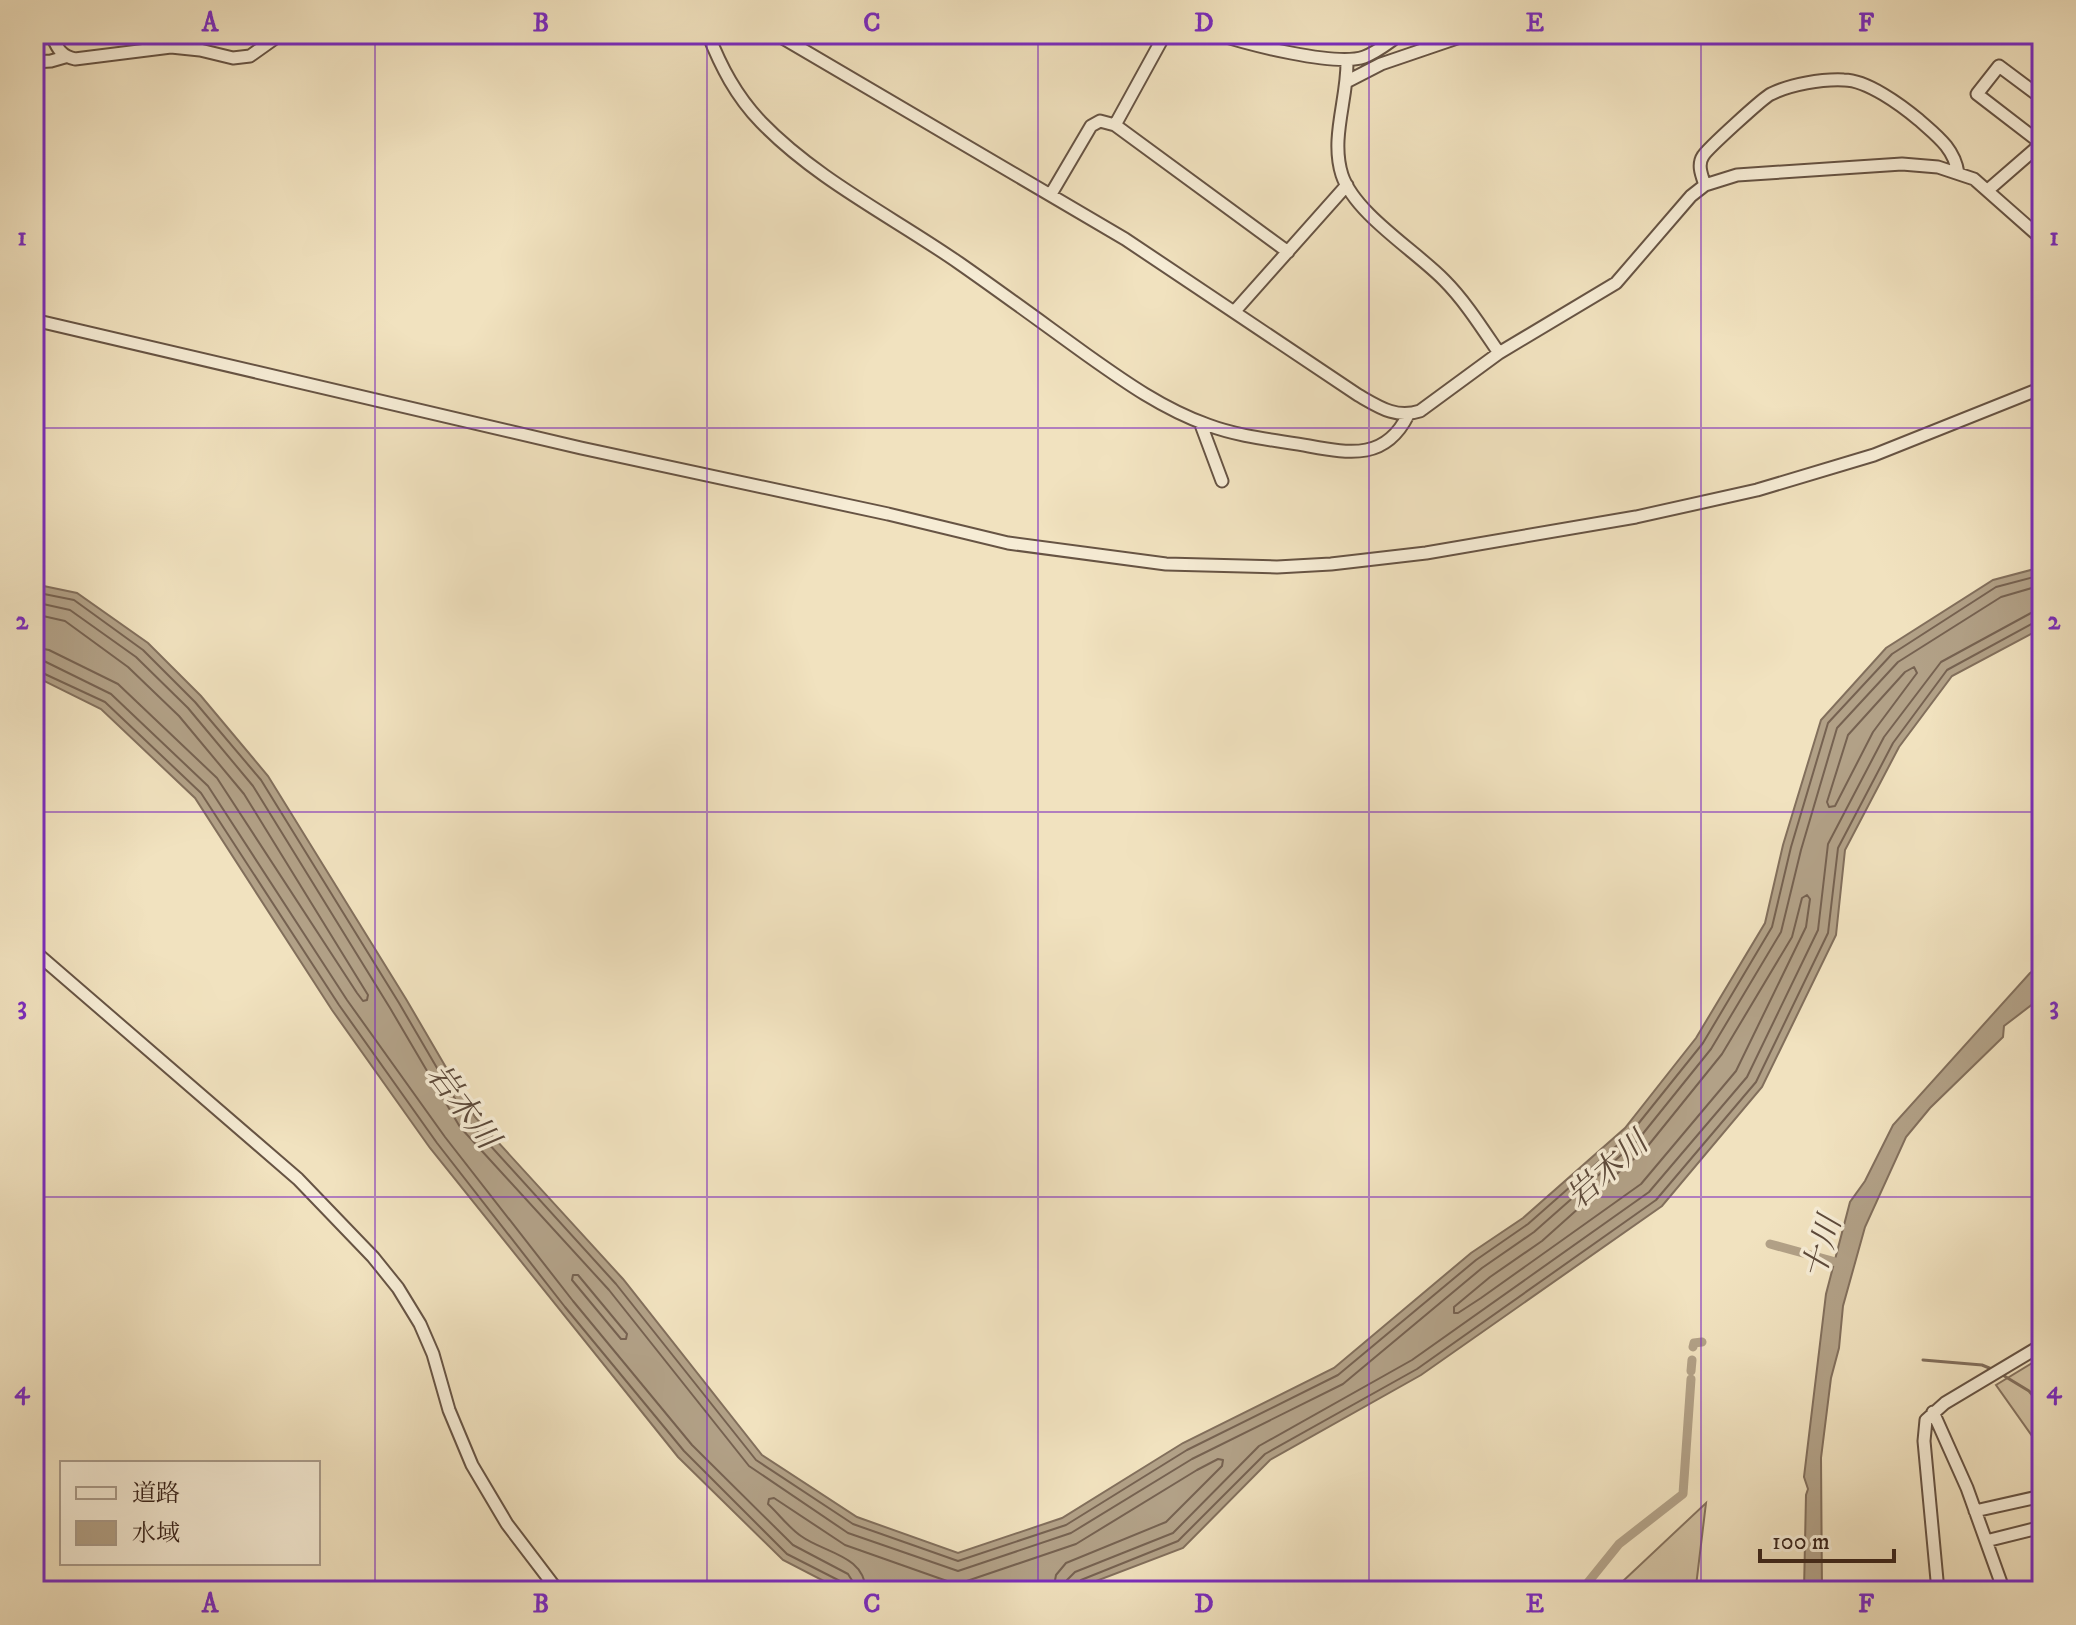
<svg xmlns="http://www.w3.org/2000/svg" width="2076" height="1625" viewBox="0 0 2076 1625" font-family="'IM FELL DW Pica','Noto Serif JP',serif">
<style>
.green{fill:#d2c2a3;stroke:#86735f;stroke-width:2}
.water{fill:#b2a187;stroke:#826f5c;stroke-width:2}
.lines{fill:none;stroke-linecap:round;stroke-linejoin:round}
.shore{stroke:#766251;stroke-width:2}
.stream{stroke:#826f5c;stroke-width:3}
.canal{stroke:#b2a187;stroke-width:9}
.minor-casing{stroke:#675444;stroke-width:15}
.minor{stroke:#f6ecd5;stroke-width:11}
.grid{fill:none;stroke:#7b2cbf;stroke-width:2;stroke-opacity:0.55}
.labels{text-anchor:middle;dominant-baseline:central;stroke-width:7;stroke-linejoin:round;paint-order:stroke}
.water-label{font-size:32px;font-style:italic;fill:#5d4a3b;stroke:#f6ecd5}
.neatline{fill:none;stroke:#7b2cbf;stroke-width:3}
.grid-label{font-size:26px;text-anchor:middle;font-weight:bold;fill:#7b2cbf}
</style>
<rect width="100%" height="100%" fill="#f1e2bf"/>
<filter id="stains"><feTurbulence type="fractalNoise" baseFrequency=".0025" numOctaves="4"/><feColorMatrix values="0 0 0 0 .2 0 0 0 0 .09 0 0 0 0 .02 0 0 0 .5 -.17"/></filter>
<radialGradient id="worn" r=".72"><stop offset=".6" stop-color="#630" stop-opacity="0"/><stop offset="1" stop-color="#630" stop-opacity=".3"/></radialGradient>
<path class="green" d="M 2042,1357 L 2042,1450 L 1996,1385 Z
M 1706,1503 L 1696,1586 L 1690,1591 L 1631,1591 L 1622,1582 Z"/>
<path class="water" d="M 2042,567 L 2042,628 L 1952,676 L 1899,747 L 1845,850 L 1836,935 L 1762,1087 L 1662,1206 L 1421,1375 L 1270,1460 L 1183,1548 L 1070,1591 L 843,1591 L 783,1560 L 678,1457 L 430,1148 L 332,1010 L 195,798 L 101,709 L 34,676 L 34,584 L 77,593 L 148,643 L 201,696 L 268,776 L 406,999 L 475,1117 L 623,1279 L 762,1455 L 857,1517 L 958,1553 L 1062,1518 L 1183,1443 L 1334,1368 L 1471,1253 L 1523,1218 L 1625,1128 L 1696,1038 L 1765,923 L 1783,845 L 1821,720 L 1886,648 L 1993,580 Z
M 2042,965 L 2042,997 L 2004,1026 L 2003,1037 L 1930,1108 L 1906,1137 L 1865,1227 L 1843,1306 L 1839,1348 L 1831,1378 L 1821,1458 L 1822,1591 L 1804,1591 L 1806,1495 L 1808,1489 L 1804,1477 L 1826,1294 L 1850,1202 L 1865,1181 L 1893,1125 L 2030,973 Z"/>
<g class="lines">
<path class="shore" d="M 34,592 L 74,600 L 143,650 L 195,702 L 261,780 L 399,1003 L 468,1121 L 616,1284 L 756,1460 L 853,1524 L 958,1561 L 1066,1525 L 1187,1450 L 1338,1375 L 1476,1260 L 1528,1224 L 1630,1134 L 1703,1043 L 1772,927 L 1791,847 L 1828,723 L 1892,654 L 1996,587 L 2042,575
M 34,602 L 70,610 L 136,657 L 188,708 L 253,786 L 390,1008 L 460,1127 L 609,1290 L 749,1466 L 848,1533 L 958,1571 L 1071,1533 L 1192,1459 L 1343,1384 L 1482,1268 L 1534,1232 L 1637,1141 L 1711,1049 L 1781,932 L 1801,850 L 1837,728 L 1898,662 L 2001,597 L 2042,585
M 34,614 L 65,621 L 128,667 L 179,716 L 244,794 L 368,995 L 367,1000 L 363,1001 L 357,993 L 217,778 L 118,684 L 49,650 L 34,647
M 34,659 L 44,661 L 111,694 L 208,786 L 347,1000 L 445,1137 L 573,1301 L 692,1445 L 793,1545 L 848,1574 L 853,1582 L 854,1591
M 1914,667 L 1917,673 L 1873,732 L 1835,806 L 1829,807 L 1827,802 L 1848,735 L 1905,672 Z
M 34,669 L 105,702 L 201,793 L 339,1005 L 437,1143 L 565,1307 L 684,1451 L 787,1554 L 840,1581 L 844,1591
M 1807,895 L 1810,899 L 1806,927 L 1736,1071 L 1641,1184 L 1481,1298 L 1458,1313 L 1454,1313 L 1454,1307 L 1490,1277 L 1542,1241 L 1647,1147 L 1722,1054 L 1792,937 L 1802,898 Z
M 573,1275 L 578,1275 L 627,1334 L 626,1339 L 621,1339 L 572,1280 Z
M 866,1591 C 865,1555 824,1553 801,1536 C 789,1528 779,1514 768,1504 L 769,1499 L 774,1498 L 845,1545 L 947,1581 L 961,1583 L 1076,1544 L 1197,1470 L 1218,1459 L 1223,1460 L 1222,1466 L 1166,1522 L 1066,1563 L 1056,1575 L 1053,1591
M 1065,1591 L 1067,1580 L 1075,1572 L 1173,1533 L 1259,1446 L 1412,1360 L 1649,1192 L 1747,1077 L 1818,930 L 1828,844 L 1884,737 L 1941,662 L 2031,613 L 2042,611
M 1075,1591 L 1076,1585 L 1081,1580 L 1178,1541 L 1265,1454 L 1417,1369 L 1656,1200 L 1756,1082 L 1828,933 L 1838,848 L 1893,743 L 1947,670 L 2035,622 L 2042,621"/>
<path class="stream" d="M 1923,1360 L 1982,1365 L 1994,1370
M 2001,1374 L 2029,1391 L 2042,1406"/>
<path class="canal" d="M 1770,1244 L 1843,1264
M 1693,1347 L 1694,1343 L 1702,1342
M 1691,1371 L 1692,1360
M 1581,1591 L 1619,1544 L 1683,1494 L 1691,1379"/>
<g class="minor-casing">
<path id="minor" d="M 51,34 C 57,47 60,56 75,59 L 171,47 L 200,50 L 233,58 L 250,56 L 281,34
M 708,34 C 721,67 736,96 761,122 C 817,180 893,217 959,263 C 1002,293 1044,324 1087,355 C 1125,382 1163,409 1208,425 C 1240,437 1275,440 1309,446 C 1352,454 1386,459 1408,415
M 776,34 L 1125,239 L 1358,395 C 1379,407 1396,419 1420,411 L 1499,353 L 1616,283 L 1691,196 L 1705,185 L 1737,175 L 1902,164 L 1938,167 L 1974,179 L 2042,239
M 1217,34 C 1247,44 1336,67 1364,57 C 1378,52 1389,42 1401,34
M 1347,60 C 1348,98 1330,138 1342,175 C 1355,214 1416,251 1444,280 C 1465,301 1482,328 1499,353
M 34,62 L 51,61 L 65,57
M 1348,81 L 1381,64 L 1469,34
M 1115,125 L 1288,252
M 2042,144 L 1977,94 L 1999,66 L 2042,98
M 1705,185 C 1702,176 1697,165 1703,156 C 1707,149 1764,97 1771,94 C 1791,84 1822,79 1844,80 C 1867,80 1901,105 1919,120 C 1937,136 1954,148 1958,173
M 1988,190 L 2042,143
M 1051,194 L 1091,126 L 1100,121 L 1115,125 L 1165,34
M 1234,312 L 1347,185
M 34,320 L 581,448 L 888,514 L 1008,543 L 1166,564 L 1277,567 L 1331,564 L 1426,553 L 1636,517 L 1757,490 L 1874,455 L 2042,388
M 1200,422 L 1222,481
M 34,951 L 298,1179 L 373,1257 L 398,1288 L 420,1324 L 433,1354 L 449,1410 L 472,1465 L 507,1524 L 558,1591
M 1933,1412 L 1967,1488 L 2004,1591
M 1975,1511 L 2042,1496
M 1986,1541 L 2042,1527
M 1938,1591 L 1924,1441 L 1926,1420 L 1945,1403 L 2042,1345"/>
</g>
<use href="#minor" class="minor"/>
</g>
<path class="grid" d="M 375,34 L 375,1591M 707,34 L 707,1591M 1038,34 L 1038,1591M 1369,34 L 1369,1591M 1701,34 L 1701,1591M 34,428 L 2042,428M 34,812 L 2042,812M 34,1197 L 2042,1197"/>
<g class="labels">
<g class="water-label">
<text transform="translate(462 1107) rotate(53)">岩木川</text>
<text transform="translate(1608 1171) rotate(-42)">岩木川</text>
<text transform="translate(1823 1248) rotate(-74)">十川</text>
</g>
</g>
<rect width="2076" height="1625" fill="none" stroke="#f1e2bf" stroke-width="88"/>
<rect x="60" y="1461" width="260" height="104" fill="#f6ecd5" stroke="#aa9c8b" stroke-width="2"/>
<rect x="76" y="1487" width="40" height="12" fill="#f6ecd5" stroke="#aa9c8b" stroke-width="2"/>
<text x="132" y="1501" font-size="24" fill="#39241b">道路</text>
<rect x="76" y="1521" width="40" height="24" fill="#b2a187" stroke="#aa9c8b" stroke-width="2"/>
<text x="132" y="1541" font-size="24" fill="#39241b">水域</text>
<path d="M1760 1549v12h134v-12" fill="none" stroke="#39241b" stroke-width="4"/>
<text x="1772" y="1549" font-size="24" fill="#39241b" stroke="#f6ecd5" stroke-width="6" paint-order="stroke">100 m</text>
<rect x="44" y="44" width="1988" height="1537" class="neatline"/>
<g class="grid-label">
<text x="210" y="31">A</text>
<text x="541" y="31">B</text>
<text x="872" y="31">C</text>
<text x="1204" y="31">D</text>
<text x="1535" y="31">E</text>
<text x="1866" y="31">F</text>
<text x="22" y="245">1</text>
<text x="2054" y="245">1</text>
<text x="22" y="629">2</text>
<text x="2054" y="629">2</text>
<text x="22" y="1014">3</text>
<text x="2054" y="1014">3</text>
<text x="22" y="1398">4</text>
<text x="2054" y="1398">4</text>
<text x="210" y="1612">A</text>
<text x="541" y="1612">B</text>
<text x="872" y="1612">C</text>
<text x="1204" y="1612">D</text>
<text x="1535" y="1612">E</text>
<text x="1866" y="1612">F</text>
</g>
<rect width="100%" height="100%" filter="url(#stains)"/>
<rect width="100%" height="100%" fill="url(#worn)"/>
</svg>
